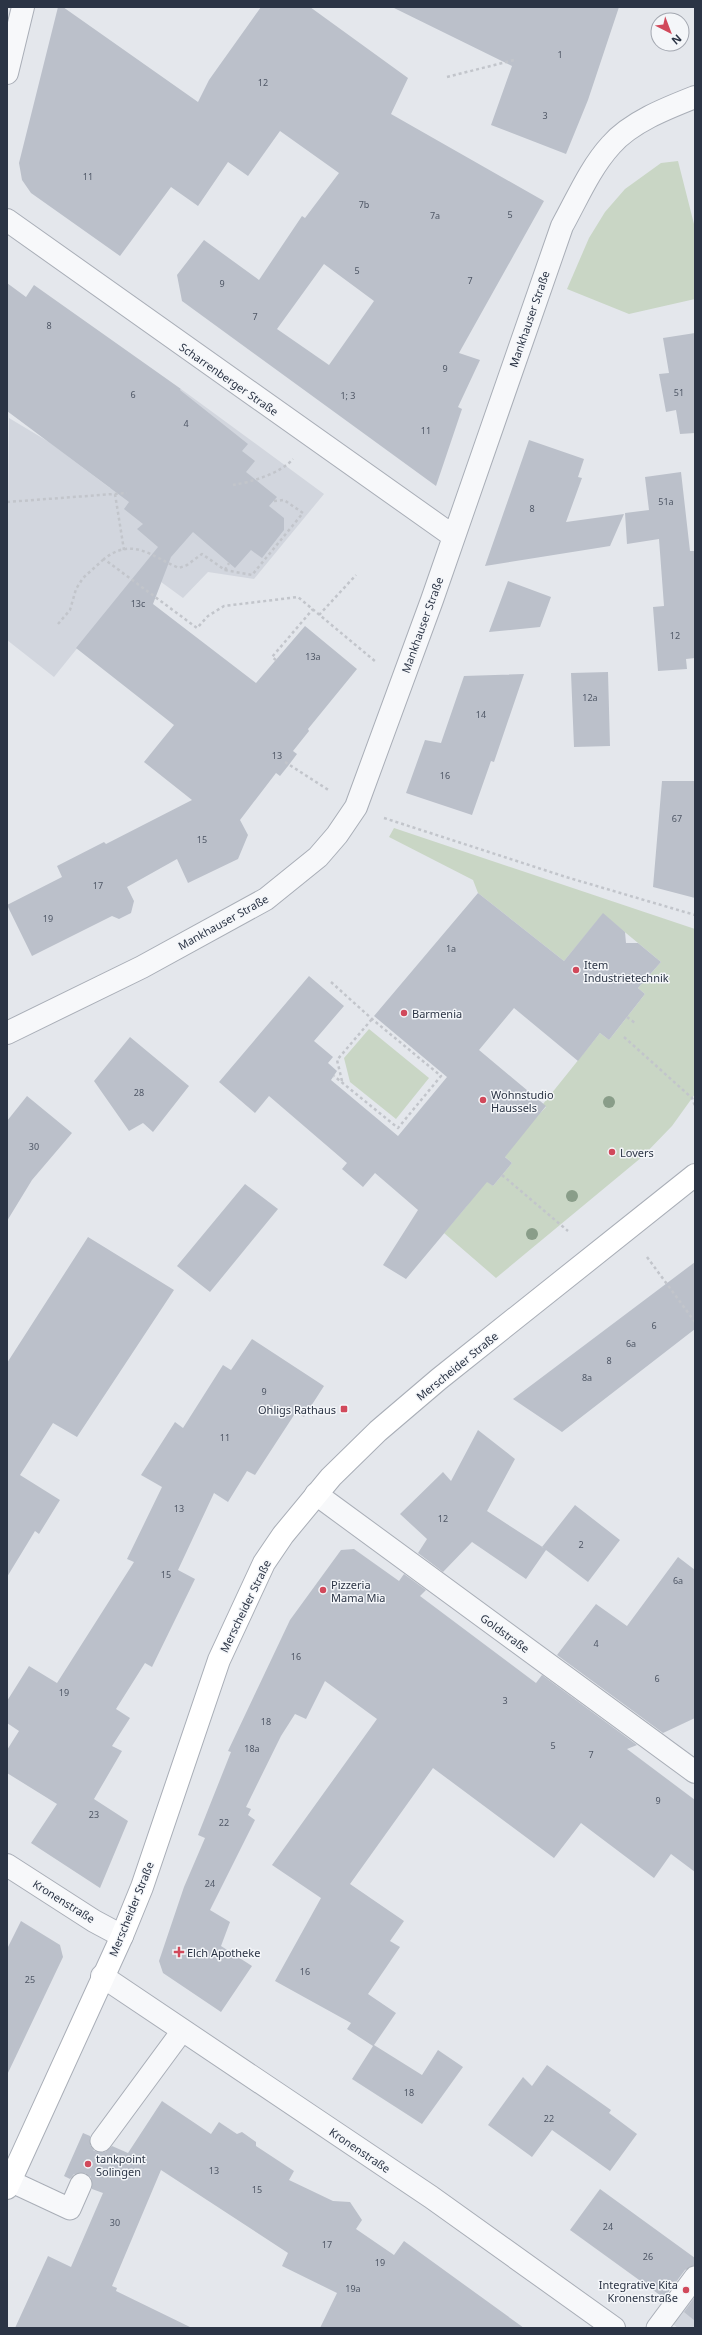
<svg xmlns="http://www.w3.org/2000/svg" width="702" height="2335" viewBox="0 0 702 2335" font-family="'Noto Sans',sans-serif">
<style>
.built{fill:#d2d6de}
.green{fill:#c9d6c5}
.building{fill:#bbc0ca;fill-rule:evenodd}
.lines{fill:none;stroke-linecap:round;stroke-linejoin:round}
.lane-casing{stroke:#a9aeb7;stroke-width:23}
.street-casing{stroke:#a9aeb7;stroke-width:24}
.secondary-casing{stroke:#a9aeb7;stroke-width:24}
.path{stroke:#c2c5cb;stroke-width:2.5;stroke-dasharray:3 3;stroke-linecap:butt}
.lane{stroke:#f7f8fa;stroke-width:21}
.street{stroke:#f7f8fa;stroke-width:22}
.secondary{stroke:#fff;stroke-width:22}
.tree{fill:#899d89}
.poi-dot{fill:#d1495b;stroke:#f4f6f9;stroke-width:1.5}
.labels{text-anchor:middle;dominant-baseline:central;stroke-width:3;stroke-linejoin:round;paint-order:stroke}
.number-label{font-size:9px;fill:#4f5766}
.street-label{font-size:11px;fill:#2b3445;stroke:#f4f6f9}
.poi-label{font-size:11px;fill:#2b3445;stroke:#f4f6f9;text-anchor:start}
</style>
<rect width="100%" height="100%" fill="#e4e7ec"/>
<path class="built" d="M 181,389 L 324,494 L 254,579 L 208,572 L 183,598 L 142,568 L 54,677 L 7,640 L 9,418 L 49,442 L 110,488 Z
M 695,2267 L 695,2328 L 678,2328 L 659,2314 Z"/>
<path class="green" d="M 678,161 L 695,228 L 695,299 L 629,314 L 567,289 L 589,238 L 605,212 L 625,189 L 661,163 Z
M 394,828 L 695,929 L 695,1094 L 672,1126 L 642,1157 L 496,1278 L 444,1233 L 466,1207 L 484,1179 L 493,1186 L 512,1163 L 502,1154 L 546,1107 L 543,1104 L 600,1033 L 609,1040 L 645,994 L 638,988 L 661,962 L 603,914 L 564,961 L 478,893 L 473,880 L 389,837 Z
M 369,1029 L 429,1078 L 396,1119 L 350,1082 L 344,1058 Z"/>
<path class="building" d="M 58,7 L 63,7 L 198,102 L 209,80 L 261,7 L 310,7 L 408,78 L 391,114 L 544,201 L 459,353 L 480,360 L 458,407 L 462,409 L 436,486 L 182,301 L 177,275 L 204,240 L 259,280 L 302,216 L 305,218 L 339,173 L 280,131 L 248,176 L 228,162 L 198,206 L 171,187 L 120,256 L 31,193 L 22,180 L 19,163 ZM 324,264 L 374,301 L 329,365 L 277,329 Z
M 392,7 L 619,7 L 588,100 L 566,154 L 491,125 L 512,66 Z
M 7,283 L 26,297 L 34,285 L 181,389 L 180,390 L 248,444 L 242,451 L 255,461 L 246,472 L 277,497 L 269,506 L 284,518 L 284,530 L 262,558 L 251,550 L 235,568 L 193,532 L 171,557 L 153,604 L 256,683 L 305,626 L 357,669 L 308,729 L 309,731 L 293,751 L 297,754 L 288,766 L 280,776 L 276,773 L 240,820 L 248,835 L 238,859 L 188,883 L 177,859 L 127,887 L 134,901 L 131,913 L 119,919 L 112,916 L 32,956 L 7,905 L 62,877 L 57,866 L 104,842 L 106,844 L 192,800 L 144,762 L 174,725 L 76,648 L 158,547 L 137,529 L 143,524 L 124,509 L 129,502 L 7,411 Z
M 695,333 L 695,433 L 680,434 L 676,410 L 666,412 L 659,374 L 669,373 L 663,338 Z
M 529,440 L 584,459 L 578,477 L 582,478 L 566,522 L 624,514 L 610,546 L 485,566 Z
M 681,472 L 690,551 L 695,551 L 695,658 L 686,659 L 687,669 L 658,671 L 653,607 L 664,606 L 659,539 L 627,544 L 625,513 L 649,510 L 645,477 Z
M 508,581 L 551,597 L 540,627 L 489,632 Z
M 608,672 L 610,746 L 574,747 L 571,673 Z
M 524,674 L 494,762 L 491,761 L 472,815 L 406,793 L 425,740 L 441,743 L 464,676 Z
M 662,781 L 695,781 L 695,898 L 653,887 Z
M 478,893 L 564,961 L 603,913 L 625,932 L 626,943 L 638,943 L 661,962 L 638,988 L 645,994 L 609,1040 L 600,1033 L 578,1061 L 514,1008 L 479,1050 L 546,1106 L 505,1157 L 512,1163 L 493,1186 L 487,1182 L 406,1279 L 383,1265 L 418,1210 L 375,1173 L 363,1187 L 342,1169 L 347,1163 L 269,1096 L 255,1113 L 219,1082 L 309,976 L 344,1006 L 314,1041 L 333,1057 L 328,1063 L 337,1071 L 331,1080 L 398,1136 L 447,1077 L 374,1016 Z
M 130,1037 L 189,1086 L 153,1132 L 143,1123 L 129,1131 L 94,1081 Z
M 27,1096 L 72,1133 L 32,1180 L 7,1221 L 7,1121 Z
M 245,1184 L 278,1209 L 210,1292 L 177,1266 Z
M 88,1237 L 174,1290 L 77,1437 L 53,1423 L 20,1475 L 60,1500 L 39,1534 L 35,1531 L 7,1577 L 7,1363 Z
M 695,1262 L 695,1329 L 562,1432 L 513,1399 Z
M 252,1339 L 324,1386 L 304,1417 L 296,1412 L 255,1475 L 247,1471 L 228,1502 L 214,1493 L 178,1570 L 195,1579 L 152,1667 L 145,1663 L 116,1709 L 130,1718 L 112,1746 L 122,1751 L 94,1799 L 128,1821 L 100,1888 L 31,1843 L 57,1804 L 7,1773 L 7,1750 L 19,1731 L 7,1723 L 7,1701 L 29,1666 L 57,1683 L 134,1562 L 127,1559 L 162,1487 L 141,1475 L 175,1422 L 183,1428 L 223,1365 L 231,1370 Z
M 478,1430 L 515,1459 L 487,1511 L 544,1548 L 542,1547 L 575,1505 L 620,1540 L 588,1582 L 546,1550 L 526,1579 L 472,1542 L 443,1572 L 418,1553 L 427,1539 L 400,1514 L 443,1472 L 451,1481 Z
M 354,1549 L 399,1581 L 404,1574 L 426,1590 L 420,1596 L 536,1683 L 542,1675 L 637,1745 L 627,1749 L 695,1800 L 695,1872 L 671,1854 L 654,1878 L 581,1823 L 554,1858 L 433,1768 L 350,1884 L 404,1921 L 390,1941 L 400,1947 L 368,1994 L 396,2013 L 374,2045 L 422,2075 L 438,2050 L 463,2067 L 422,2124 L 352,2079 L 373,2046 L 347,2029 L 351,2023 L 275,1981 L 321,1898 L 272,1865 L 377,1719 L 325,1681 L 306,1719 L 295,1714 L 281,1736 L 246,1807 L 251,1809 L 248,1815 L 255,1820 L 210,1910 L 230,1922 L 221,1946 L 252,1966 L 221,2012 L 163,1973 L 159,1961 L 184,1887 L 205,1838 L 198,1835 L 231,1752 L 228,1751 L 290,1620 L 341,1550 Z
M 678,1557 L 695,1570 L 695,1718 L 663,1733 L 557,1655 L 596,1604 L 627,1626 Z
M 21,1921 L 60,1945 L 63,1957 L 7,2075 L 7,1949 Z
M 547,2065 L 611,2110 L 609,2113 L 637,2134 L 610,2171 L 552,2130 L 532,2157 L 488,2125 L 523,2077 L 532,2086 Z
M 162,2101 L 211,2134 L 219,2122 L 237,2134 L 242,2132 L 256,2142 L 256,2146 L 294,2171 L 289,2180 L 333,2201 L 350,2202 L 362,2220 L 356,2229 L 394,2255 L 404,2241 L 524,2328 L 320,2328 L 337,2293 L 282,2266 L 288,2253 L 161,2170 L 112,2286 L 117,2288 L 116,2291 L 192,2328 L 15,2328 L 48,2256 L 71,2267 L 103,2193 L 92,2189 L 91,2177 L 85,2173 L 74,2174 L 70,2179 L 64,2176 L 83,2133 L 90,2136 L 90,2145 L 94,2151 L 105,2152 L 112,2146 L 128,2153 Z
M 600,2189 L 695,2258 L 695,2265 L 685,2270 L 664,2298 L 570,2230 Z
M 695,2297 L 695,2321 L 684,2312 Z"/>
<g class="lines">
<g class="lane-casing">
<path id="lane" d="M 101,2141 L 182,2031
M 10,2181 L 70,2209 L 81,2184
M 657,2328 L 695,2277"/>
</g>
<g class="street-casing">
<path id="street" d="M 7,73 L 23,7
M 7,220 L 453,536
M 7,1033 L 142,967 L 266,899 L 318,857 L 337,835 L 356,807 L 432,600 L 562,226 C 577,199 590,168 611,145 C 631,122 667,108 695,97
M 316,1494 L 695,1772
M 7,1865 L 94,1921 L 122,1936
M 102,1976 L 431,2197 L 614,2328"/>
</g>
<g class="secondary-casing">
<path id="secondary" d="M 7,2188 L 122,1936 L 142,1887 L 219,1660 L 264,1563 L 283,1535 L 331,1477 L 378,1431 L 439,1379 L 695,1175"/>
</g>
<path class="path" d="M 447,77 L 514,60
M 233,485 C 252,482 281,473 293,459
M 115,494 L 124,550
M 274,501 L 284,500 L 303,513 L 252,575 L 225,570 L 202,554 L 187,565 L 179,568 C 152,557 133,536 104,559 L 197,628 L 208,616 L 224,606 L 298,597 L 376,662
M 7,502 L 127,493
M 225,570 L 229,563
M 319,615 L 356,575
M 58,624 L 70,610 L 76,589 L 83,578 L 104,559
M 276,660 L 272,657 L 313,609
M 285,762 L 330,791
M 384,818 L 566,877 L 695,915
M 331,982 L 372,1019 L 441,1076 L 398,1128 L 334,1076
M 627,1017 L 635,1023
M 624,1037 L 692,1098 L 695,1106
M 342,1081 L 337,1060 L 372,1019
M 502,1175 L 568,1231
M 647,1257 L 695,1322"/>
<use href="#lane" class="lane"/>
<use href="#street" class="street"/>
<use href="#secondary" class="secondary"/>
</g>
<g class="tree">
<circle cx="609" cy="1102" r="6"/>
<circle cx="572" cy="1196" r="6"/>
<circle cx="532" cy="1234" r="6"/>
</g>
<g class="poi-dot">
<circle cx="576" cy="970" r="4"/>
<circle cx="404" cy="1013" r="4"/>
<circle cx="483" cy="1100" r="4"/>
<circle cx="612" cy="1152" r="4"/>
<rect x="340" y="1405" width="8" height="8" rx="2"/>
<circle cx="323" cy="1590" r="4"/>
<path d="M177 1946h4v4h4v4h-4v4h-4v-4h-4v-4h4z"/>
<circle cx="88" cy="2164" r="4"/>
<circle cx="686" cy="2290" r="4"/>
</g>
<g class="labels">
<g class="number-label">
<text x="560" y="54">1</text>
<text x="263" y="82">12</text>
<text x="545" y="115">3</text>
<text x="88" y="176">11</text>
<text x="364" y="204">7b</text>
<text x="510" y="214">5</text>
<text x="435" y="215">7a</text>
<text x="357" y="270">5</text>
<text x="470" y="280">7</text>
<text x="222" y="283">9</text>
<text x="255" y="316">7</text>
<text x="49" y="325">8</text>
<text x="445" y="368">9</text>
<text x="679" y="392">51</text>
<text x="133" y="394">6</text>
<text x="348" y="395">1; 3</text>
<text x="186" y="423">4</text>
<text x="426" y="430">11</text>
<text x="666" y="501">51a</text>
<text x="532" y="508">8</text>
<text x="138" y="603">13c</text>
<text x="675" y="635">12</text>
<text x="313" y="656">13a</text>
<text x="590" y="697">12a</text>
<text x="481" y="714">14</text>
<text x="277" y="755">13</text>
<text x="445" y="775">16</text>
<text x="677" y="818">67</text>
<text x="202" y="839">15</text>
<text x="98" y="885">17</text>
<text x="48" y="918">19</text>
<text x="451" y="948">1a</text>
<text x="139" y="1092">28</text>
<text x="34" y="1146">30</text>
<text x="654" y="1325">6</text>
<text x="631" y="1343">6a</text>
<text x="609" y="1360">8</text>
<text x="587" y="1377">8a</text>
<text x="264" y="1391">9</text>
<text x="225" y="1437">11</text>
<text x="179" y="1508">13</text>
<text x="443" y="1518">12</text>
<text x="581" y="1544">2</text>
<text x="166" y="1574">15</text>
<text x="678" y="1580">6a</text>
<text x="596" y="1643">4</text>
<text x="296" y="1656">16</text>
<text x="657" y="1678">6</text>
<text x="64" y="1692">19</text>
<text x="505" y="1700">3</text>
<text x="266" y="1721">18</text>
<text x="553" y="1745">5</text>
<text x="252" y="1748">18a</text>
<text x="591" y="1754">7</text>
<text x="658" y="1800">9</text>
<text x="94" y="1814">23</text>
<text x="224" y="1822">22</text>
<text x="210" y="1883">24</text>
<text x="305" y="1971">16</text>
<text x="30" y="1979">25</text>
<text x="409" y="2092">18</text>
<text x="549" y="2118">22</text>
<text x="214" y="2170">13</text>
<text x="257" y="2189">15</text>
<text x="115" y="2222">30</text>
<text x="608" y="2226">24</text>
<text x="327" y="2244">17</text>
<text x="648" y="2256">26</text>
<text x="380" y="2262">19</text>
<text x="353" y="2288">19a</text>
</g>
<g class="street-label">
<text transform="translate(529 319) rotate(-71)">Mankhauser Straße</text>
<text transform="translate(229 379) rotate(35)">Scharrenberger Straße</text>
<text transform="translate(422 625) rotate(-70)">Mankhauser Straße</text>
<text transform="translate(223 922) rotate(-29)">Mankhauser Straße</text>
<text transform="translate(457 1366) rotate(-39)">Merscheider Straße</text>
<text transform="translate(245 1606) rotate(-64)">Merscheider Straße</text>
<text transform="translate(505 1633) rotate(36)">Goldstraße</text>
<text transform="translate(64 1901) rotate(32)">Kronenstraße</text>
<text transform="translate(131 1909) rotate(-68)">Merscheider Straße</text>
<text transform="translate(360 2150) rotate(34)">Kronenstraße</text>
</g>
<g class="poi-label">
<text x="584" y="964">Item<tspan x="584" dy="13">Industrietechnik</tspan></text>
<text x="412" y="1013">Barmenia</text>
<text x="491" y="1094">Wohnstudio<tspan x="491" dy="13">Haussels</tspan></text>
<text x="620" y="1152">Lovers</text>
<text x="336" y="1409" text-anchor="end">Ohligs Rathaus</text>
<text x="331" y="1584">Pizzeria<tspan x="331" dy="13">Mama Mia</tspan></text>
<text x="187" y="1952">Elch Apotheke</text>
<text x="96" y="2158">tankpoint<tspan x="96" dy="13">Solingen</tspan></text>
<text x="678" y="2284" text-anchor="end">Integrative Kita<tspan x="678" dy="13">Kronenstraße</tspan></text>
</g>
</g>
<rect width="702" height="2335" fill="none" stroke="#2b3445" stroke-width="16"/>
<g transform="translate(670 32) rotate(138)"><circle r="19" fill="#f4f6f9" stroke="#a4a8b1"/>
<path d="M0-3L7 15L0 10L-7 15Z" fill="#d1495b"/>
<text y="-6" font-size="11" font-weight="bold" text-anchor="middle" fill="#2b3445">N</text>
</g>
</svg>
